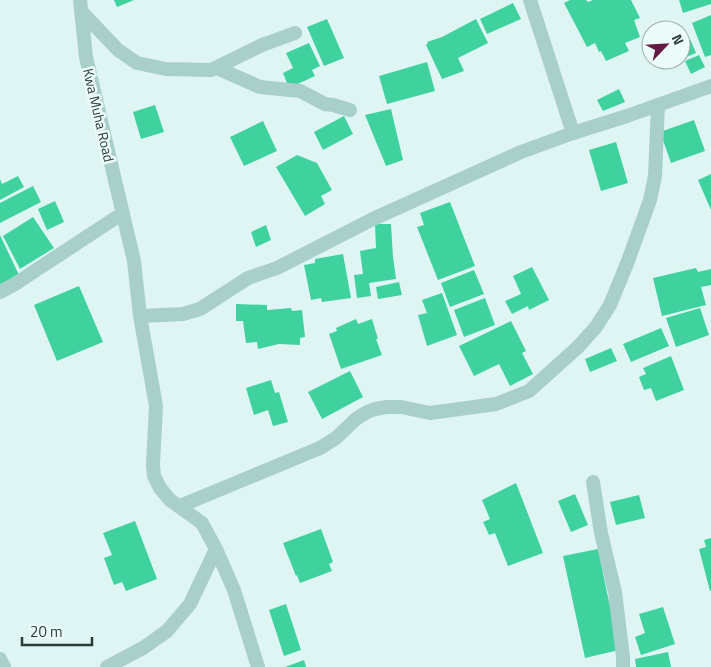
<svg xmlns="http://www.w3.org/2000/svg" width="711" height="667" viewBox="0 0 711 667" font-family="'Titillium Web',sans-serif">
<style>
.building{fill:#3fd29e}
.lines{fill:none;stroke-linecap:round;stroke-linejoin:round}
.minor{stroke:#a9cfca;stroke-width:14}
.labels{text-anchor:middle;dominant-baseline:central;stroke-width:5;stroke-linejoin:round;paint-order:stroke}
.street-label{font-size:14px;fill:#293c36;stroke:#ecfcfb}
</style>
<rect width="100%" height="100%" fill="#dff5f4"/>
<path class="building" d="M 114,0 L 134,0 L 117,7 Z
M 570,0 L 586,0 L 588,2 L 593,0 L 631,0 L 640,18 L 634,20 L 640,37 L 625,43 L 629,51 L 606,61 L 601,51 L 599,52 L 595,43 L 587,47 L 564,3 Z
M 679,0 L 711,0 L 711,4 L 683,13 Z
M 513,3 L 521,19 L 487,34 L 480,19 Z
M 711,15 L 711,55 L 705,57 L 692,23 Z
M 327,19 L 344,58 L 324,66 L 307,27 Z
M 476,19 L 488,43 L 458,58 L 464,71 L 442,79 L 426,45 L 428,43 L 427,42 L 442,37 Z
M 690,39 L 696,53 L 684,58 L 681,50 L 681,43 Z
M 309,43 L 320,66 L 312,70 L 315,76 L 289,88 L 283,73 L 293,68 L 286,53 Z
M 699,55 L 705,67 L 691,74 L 685,61 Z
M 427,62 L 435,91 L 387,104 L 379,76 Z
M 619,89 L 625,102 L 603,111 L 597,100 Z
M 155,105 L 164,132 L 141,139 L 133,112 Z
M 391,109 L 403,160 L 386,166 L 365,115 Z
M 344,116 L 353,134 L 323,150 L 314,132 Z
M 694,120 L 705,151 L 671,163 L 660,132 Z
M 263,121 L 277,151 L 244,166 L 230,137 Z
M 616,142 L 628,183 L 601,191 L 589,150 Z
M 297,155 L 317,163 L 332,190 L 321,196 L 325,204 L 305,216 L 276,167 Z
M 711,174 L 711,210 L 698,180 Z
M 18,176 L 24,187 L 0,200 L 0,179 L 2,184 Z
M 33,186 L 41,202 L 0,223 L 0,203 Z
M 55,201 L 64,222 L 47,230 L 38,209 Z
M 450,202 L 475,266 L 438,280 L 417,227 L 424,225 L 420,213 Z
M 33,217 L 54,248 L 20,269 L 3,236 Z
M 375,224 L 391,224 L 393,257 L 396,279 L 369,283 L 371,296 L 357,298 L 354,275 L 363,274 L 360,251 L 376,248 Z
M 266,225 L 271,240 L 256,247 L 251,232 Z
M 0,235 L 20,277 L 0,286 Z
M 343,254 L 351,298 L 322,302 L 321,298 L 311,300 L 304,265 L 315,263 L 315,259 Z
M 532,267 L 549,300 L 529,310 L 528,306 L 512,314 L 505,301 L 521,294 L 513,276 Z
M 696,268 L 698,272 L 711,269 L 711,285 L 701,287 L 706,305 L 662,316 L 653,278 Z
M 474,270 L 484,294 L 450,307 L 441,283 Z
M 399,282 L 402,295 L 378,299 L 376,287 Z
M 79,286 L 103,342 L 57,361 L 34,305 Z
M 442,293 L 457,335 L 427,346 L 418,315 L 427,313 L 422,300 Z
M 485,298 L 495,325 L 464,337 L 454,310 Z
M 236,304 L 267,305 L 267,310 L 291,308 L 292,311 L 302,310 L 305,337 L 300,338 L 300,345 L 279,344 L 258,349 L 257,342 L 246,343 L 243,321 L 236,321 Z
M 700,308 L 709,335 L 676,347 L 666,318 Z
M 356,319 L 358,324 L 372,319 L 378,339 L 376,339 L 382,355 L 341,369 L 329,334 L 337,331 L 336,328 Z
M 511,321 L 526,351 L 522,353 L 533,374 L 510,386 L 499,364 L 474,376 L 459,346 Z
M 661,328 L 669,346 L 631,362 L 623,344 Z
M 611,348 L 617,361 L 590,372 L 585,359 Z
M 671,356 L 684,390 L 656,401 L 651,388 L 644,390 L 639,377 L 646,374 L 643,368 Z
M 350,371 L 363,397 L 322,419 L 308,392 Z
M 271,380 L 275,393 L 279,392 L 288,422 L 273,426 L 268,410 L 254,415 L 246,388 Z
M 516,483 L 543,553 L 508,566 L 495,533 L 489,535 L 483,522 L 490,519 L 482,500 Z
M 575,494 L 588,525 L 571,532 L 558,501 Z
M 639,495 L 645,518 L 616,525 L 610,502 Z
M 135,521 L 157,579 L 126,591 L 122,582 L 114,585 L 104,558 L 112,555 L 103,533 Z
M 321,529 L 333,562 L 329,564 L 332,571 L 300,583 L 297,575 L 296,576 L 283,543 Z
M 711,538 L 711,591 L 710,591 L 699,549 L 706,547 L 704,540 Z
M 598,549 L 619,650 L 585,658 L 563,556 Z
M 286,604 L 301,650 L 284,656 L 269,610 Z
M 663,607 L 675,644 L 641,655 L 635,637 L 645,633 L 639,614 Z
M 668,652 L 671,667 L 636,667 L 635,659 Z
M 304,660 L 306,667 L 285,667 Z"/>
<g class="lines">
<path class="minor" d="M 80,0 L 86,57 L 134,261 L 140,316 L 156,406 L 153,465 L 154,476 L 160,488 L 170,500 L 202,523 L 216,549 L 234,590 L 258,667
M 530,0 L 573,133
M 81,11 L 118,50 L 137,63 L 166,69 L 211,70 L 262,45 L 295,33
M 217,68 L 260,87 L 300,91 L 325,104 L 333,105 L 350,110
M 0,292 L 15,284 L 123,213
M 140,316 L 183,314 L 200,309 L 248,278 L 277,268 L 373,219 L 521,152 L 573,133 L 627,116 L 711,86
M 593,482 L 601,533 L 615,592 L 623,657 L 623,667
M 180,506 L 320,448 L 336,438 L 356,419 L 367,412 L 375,409 L 387,407 L 401,407 L 430,413 L 496,404 L 529,391 L 578,347 L 596,327 L 610,305 L 628,261 L 650,200 L 655,176 L 658,105
M 0,659 L 4,667
M 107,667 L 143,648 L 167,631 L 190,604 L 216,549"/>
</g>
<g class="labels">
<g class="street-label">
<text transform="translate(99 115) rotate(77)">Kwa Muha Road</text>
</g>
</g>
<g transform="translate(666 45) rotate(65)"><circle r="24" fill="#ecfcfb" stroke="#9eafac"/>
<path d="M0-4L9 19L0 12L-9 19Z" fill="#631940"/>
<text y="-8" font-size="14" font-weight="bold" text-anchor="middle" fill="#293c36">N</text>
</g>
<path d="M22 637v8h70v-8" fill="none" stroke="#293c36" stroke-width="2.5"/>
<text x="30" y="637" font-size="15" fill="#293c36" stroke="#ecfcfb" stroke-width="4" paint-order="stroke">20 m</text>
</svg>
